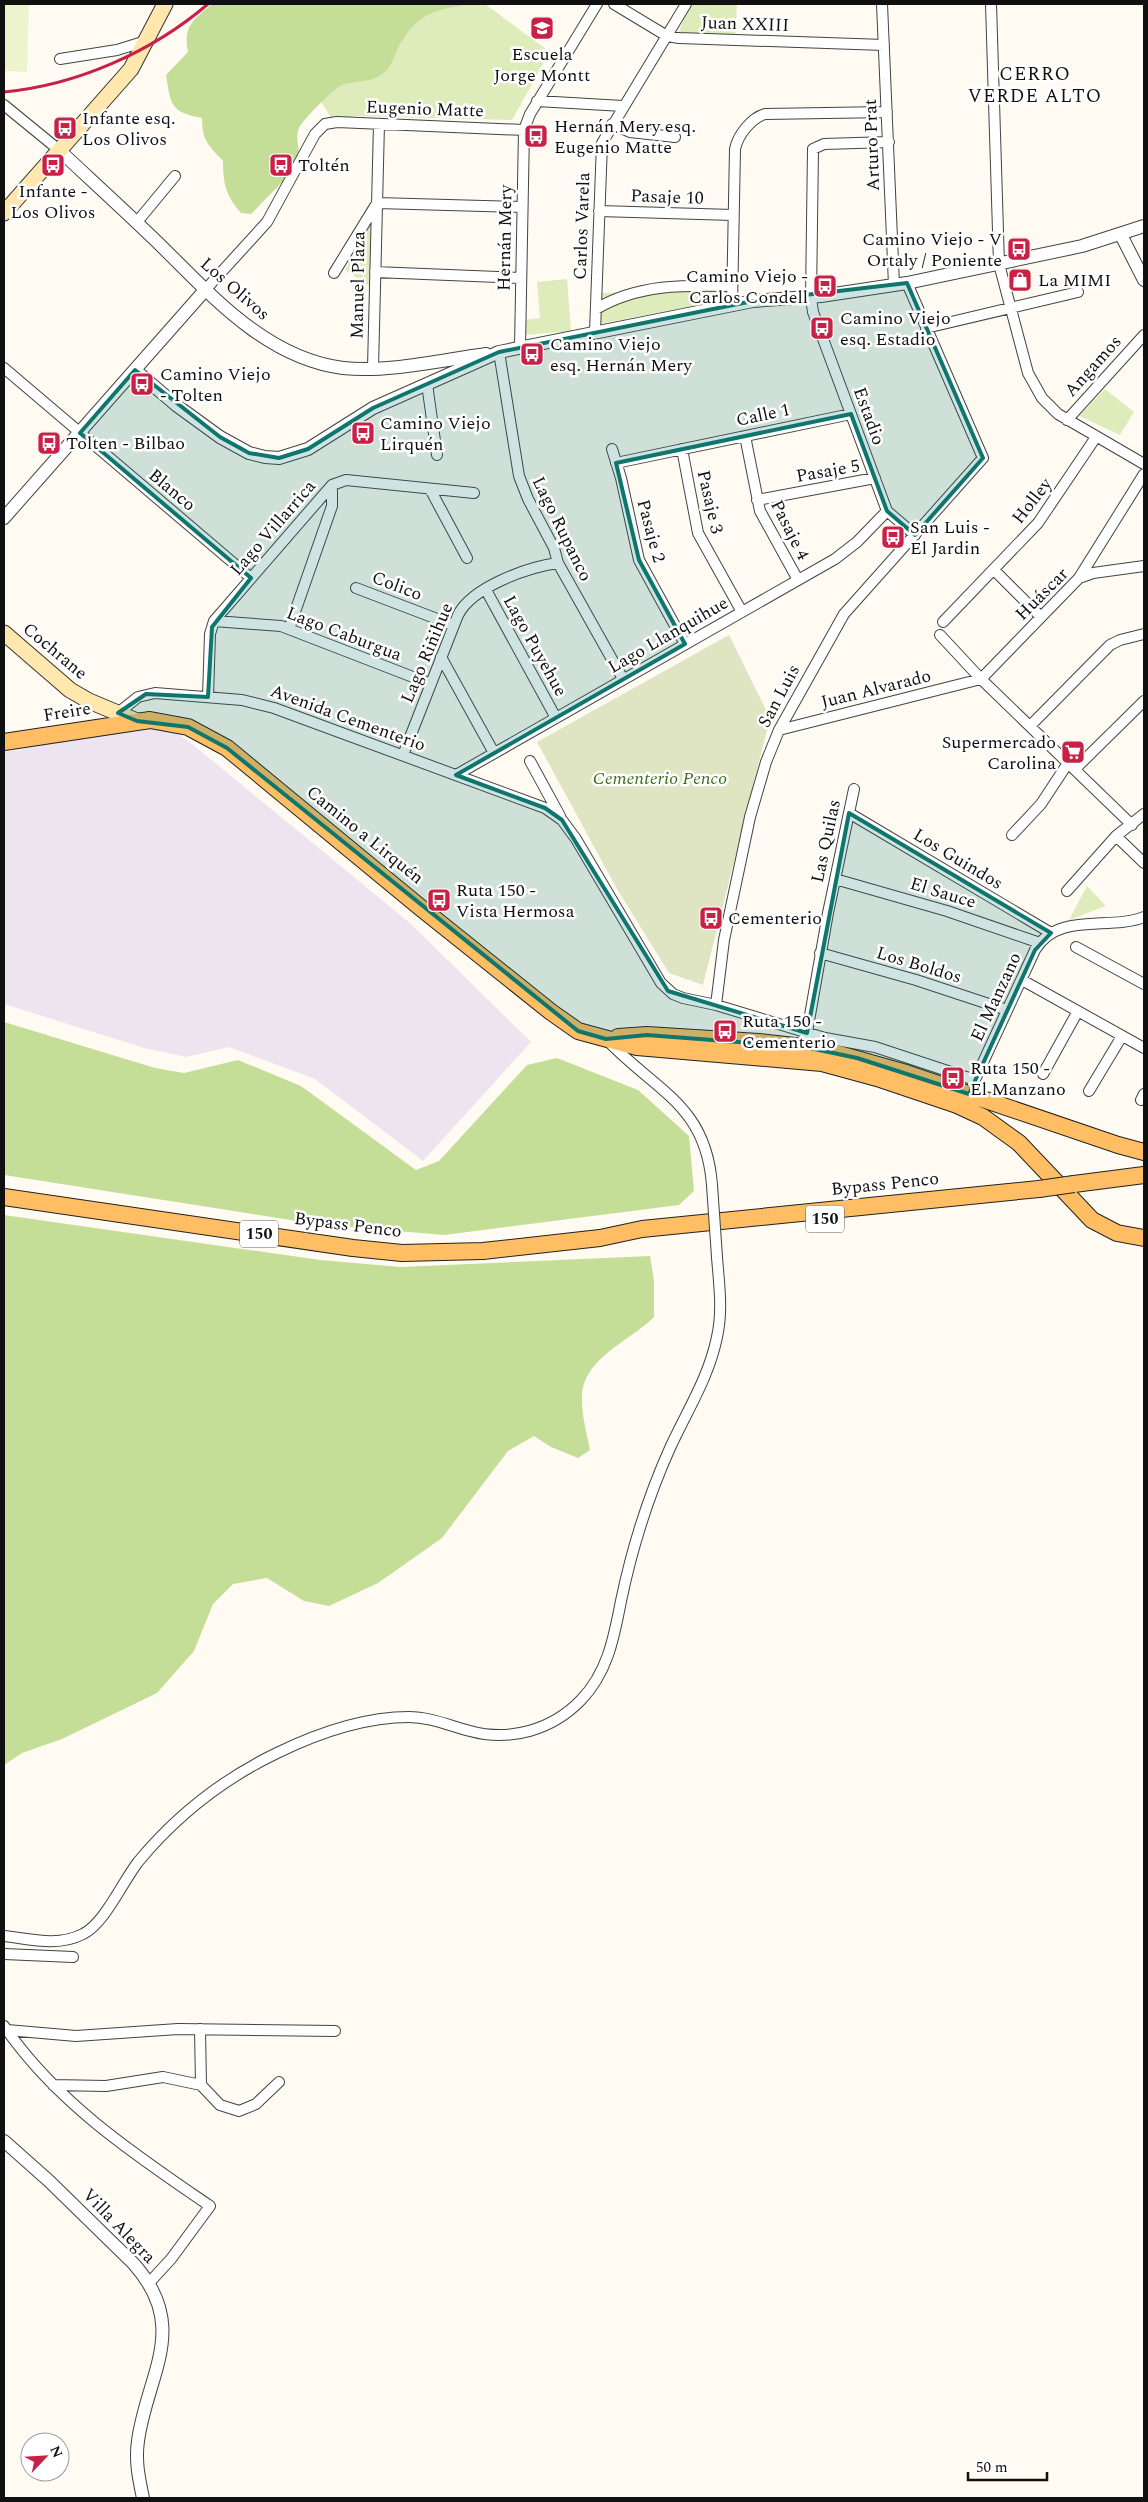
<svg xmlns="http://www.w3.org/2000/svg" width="1148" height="2502" viewBox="0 0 1148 2502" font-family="Spectral,serif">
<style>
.industrial{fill:#ece5ef}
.green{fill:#ddecba}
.forest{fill:#c4de98}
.cemetery{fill:#dfe4c2}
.pitch{fill:#edf3cc}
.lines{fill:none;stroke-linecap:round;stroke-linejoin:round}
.minor-casing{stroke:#434343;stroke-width:12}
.tertiary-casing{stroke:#434343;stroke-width:14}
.secondary-casing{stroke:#323232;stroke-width:17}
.primary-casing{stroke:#212121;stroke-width:18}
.minor{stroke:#fff;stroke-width:10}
.tertiary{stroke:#fff;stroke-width:12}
.secondary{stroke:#ffe7ae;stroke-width:15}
.primary{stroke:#ffbd64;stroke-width:16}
.rail{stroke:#c92046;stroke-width:3}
.minor-bridge-casing{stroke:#434343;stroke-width:12;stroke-linecap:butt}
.primary-bridge-casing{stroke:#212121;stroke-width:18;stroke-linecap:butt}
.minor-bridge{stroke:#fff;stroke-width:10}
.primary-bridge{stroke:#ffbd64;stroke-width:16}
.marked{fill:#0f766e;fill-opacity:0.2;stroke:#0f766e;stroke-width:4;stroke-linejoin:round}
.labels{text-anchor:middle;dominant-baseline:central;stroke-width:5;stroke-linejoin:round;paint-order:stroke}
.shield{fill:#fff;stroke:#585858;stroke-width:1}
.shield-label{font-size:16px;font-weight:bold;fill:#101010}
.street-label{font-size:18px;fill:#101010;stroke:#fff}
.poi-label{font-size:18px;fill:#101010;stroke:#fff;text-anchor:start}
.park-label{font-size:18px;font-style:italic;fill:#3b6d1c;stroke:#fff}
.neighbourhood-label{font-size:19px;letter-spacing:1px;fill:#101010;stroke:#fff}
</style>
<rect width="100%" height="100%" fill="#fffbf3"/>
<path class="industrial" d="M 141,728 L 159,729 L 178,734 L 191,743 L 410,923 L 531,1042 L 423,1161 L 315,1079 L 229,1047 L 186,1057 L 144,1048 L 4,1004 L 4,752 Z"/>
<path class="green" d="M 368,4 L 485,4 L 550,52 L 512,120 L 357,116 L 332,119 L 312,88 Z
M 690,4 L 737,4 L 735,38 L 678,34 Z
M 371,222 L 369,286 L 345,270 Z
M 567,279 L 571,331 L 525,335 L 524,320 L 540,318 L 537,282 Z
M 727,289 L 728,299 L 599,324 L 601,293 Z
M 1105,389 L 1134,412 L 1120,435 L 1079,416 Z
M 1087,886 L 1106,906 L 1069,920 Z"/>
<path class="forest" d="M 212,4 L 470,4 C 435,10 418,12 399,46 C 395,54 392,66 385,72 C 373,83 356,80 342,85 C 334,88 302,121 299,128 C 295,137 299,150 301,159 L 294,170 L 251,214 L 241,213 C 226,196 223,183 223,161 C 208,145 202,140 202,118 C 170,112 171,105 166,75 L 188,52 C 183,26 193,20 212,4 Z
M 4,1022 L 155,1068 L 184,1073 L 238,1060 L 301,1086 L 416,1170 L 439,1161 L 527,1065 L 557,1058 L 638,1090 L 689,1136 L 694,1191 L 679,1205 L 444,1235 L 316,1224 L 4,1175 Z
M 4,1215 L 320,1260 L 401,1267 L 650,1256 L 654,1281 L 654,1317 C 629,1342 580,1359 582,1401 C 582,1417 587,1434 590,1450 L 578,1458 L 551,1447 L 534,1436 L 508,1451 L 442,1538 L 378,1583 L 329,1606 L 304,1601 L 267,1578 L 233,1584 L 213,1604 L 194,1651 L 157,1693 L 62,1739 L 22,1753 L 4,1765 Z"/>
<path class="cemetery" d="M 729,635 L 770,718 L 703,985 L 669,973 L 617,889 L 537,742 Z"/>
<path class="pitch" d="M 4,4 L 29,4 L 27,72 L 4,71 Z"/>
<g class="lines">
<g class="minor-casing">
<path id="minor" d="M 614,4 L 667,36 L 679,38 L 884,45
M 882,4 L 894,285
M 991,4 L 999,264 L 1028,373 L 1042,398 L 1058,414 L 1144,464
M 60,59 L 117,50 L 146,41
M 537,101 L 623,106
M 4,105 L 59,150
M 612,124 L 630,132 L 675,137
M 889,142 L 824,144 L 813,149 L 811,298 L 813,312 L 887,511 L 915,535
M 599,211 L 733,215
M 137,222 L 175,176
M 375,272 L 521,278
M 334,273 L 377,203 L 522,207
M 206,289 L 267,222 L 315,134 L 325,124 L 337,122 L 524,130
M 732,306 L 735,149 C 738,135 751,118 765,114 L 887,112
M 596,309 C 638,284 684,285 731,286
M 926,328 L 1078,292
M 595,332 L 602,143 L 686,4
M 520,347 L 524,130 L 530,114 L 597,4
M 499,352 L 519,476 L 528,499 L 554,548 L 558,563 L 623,679
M 4,368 L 251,578
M 373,368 L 379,124
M 427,384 L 437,455
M 1067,420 L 1144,335
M 745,436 L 760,511 L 798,580
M 612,449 L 621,478 L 639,560 L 685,644
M 682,449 L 698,533 L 742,612
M 616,463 L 851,414
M 430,489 L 467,558
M 757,500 L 875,478
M 994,570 L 1041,617
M 1079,578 L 1144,474
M 356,588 L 453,625
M 486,590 L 556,718
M 214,621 L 281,626 L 431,684
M 943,622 L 1038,523 L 1096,437
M 289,629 L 332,506 L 332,485
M 940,635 L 981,679 L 1132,825
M 441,657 L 494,753
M 981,679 L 1079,578 L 1093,573 L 1144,566
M 208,697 L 210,634 L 214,621 L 332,485 L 346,480 L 474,493
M 118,713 L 138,697 L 155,693 L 242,700 L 274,708 L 545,808 L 562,820 L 576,839 L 661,983 L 673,994 L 683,998 L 716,1005 L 825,1038 L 875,1047 L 975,1080
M 1030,726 L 1110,645 L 1120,640 L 1144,634
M 779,730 L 981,679
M 403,755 L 458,615 C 472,587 528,567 558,563
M 530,761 L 560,816
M 1075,769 L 1144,701
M 456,775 L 835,559 L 857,542 L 887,511
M 849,813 L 1051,933
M 1012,835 L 1041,804 L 1068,763
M 1116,836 L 1144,863
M 835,879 L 947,911 L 1040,943
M 1067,891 L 1116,836 L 1144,814
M 1076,947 L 1144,984
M 820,953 L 916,980 L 1007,1010
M 1022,980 L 1144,1048
M 716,1005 L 724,940 L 750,817 L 766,762 L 779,730 L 844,614 L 983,458 L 907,283
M 806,1038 L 828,913 L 854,789
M 608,1041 C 657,1092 706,1105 712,1185
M 1043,1074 L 1078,1011
M 973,1084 L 1035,950 C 1058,911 1109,931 1144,917
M 1089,1091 L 1122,1036
M 1141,1100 L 1144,1094
M 4,1936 C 30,1939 58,1947 83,1934 C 104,1924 122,1883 138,1862 C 176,1816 223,1779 277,1753 C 316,1734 365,1717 409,1717 C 430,1717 450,1726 470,1731 C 510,1742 552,1730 581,1700 C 608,1672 614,1637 621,1601 C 632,1548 648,1497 670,1448 C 687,1411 709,1377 717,1337 C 723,1310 719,1284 717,1257
M 4,1954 L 73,1957
M 4,2026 C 57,2103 134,2154 210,2206 L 171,2259 L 148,2284
M 200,2029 L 201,2085
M 7,2030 L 76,2036 L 178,2029 L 335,2031
M 53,2085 L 106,2086 L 163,2077 L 201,2085 L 220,2105 L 239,2111 L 256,2104 L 279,2082"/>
</g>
<g class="tertiary-casing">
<path id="tertiary" d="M 59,150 C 90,179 122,208 153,238 C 207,290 263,358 343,368 C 387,373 442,360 486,354
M 1121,235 L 1144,280
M 135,370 L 176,405 L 220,437 L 249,453 L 265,457 L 279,458 L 308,449 L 373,408 L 499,352 L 753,301 L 821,296 L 907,283 L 1082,246 L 1144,226
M 4,518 L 206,289
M 4,2141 L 49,2181 L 133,2263 C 191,2327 147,2374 138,2441 C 135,2461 139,2479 143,2498"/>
</g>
<g class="secondary-casing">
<path id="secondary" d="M 4,213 L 131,69 L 165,4
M 4,633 L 70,690 L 89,701 L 137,721"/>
</g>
<g class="primary-casing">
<path id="primary" d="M 4,742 L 150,720 L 188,727 L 227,748 L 421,908 L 551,1012 L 578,1031 L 637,1047 L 822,1063 L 877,1078 L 957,1105 L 983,1117 L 1019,1143 L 1092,1220 L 1117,1233 L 1144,1238
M 618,1037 L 647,1035 L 759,1042 L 821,1049 L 906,1073 L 1118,1145 L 1144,1152
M 1074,1184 L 1144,1175
M 4,1197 L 353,1248 L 402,1253 L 483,1251 L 600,1238 L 642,1229 L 1039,1189"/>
</g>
<use href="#minor" class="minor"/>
<use href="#tertiary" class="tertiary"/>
<use href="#secondary" class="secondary"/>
<use href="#primary" class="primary"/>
<path class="rail" d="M 4,92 C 77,85 152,52 208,4"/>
<g class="minor-bridge-casing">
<path id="minor-bridge" d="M 712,1185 L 717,1257"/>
</g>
<g class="primary-bridge-casing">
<path id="primary-bridge" d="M 1039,1189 L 1074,1184"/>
</g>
<use href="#minor-bridge" class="minor-bridge"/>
<use href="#primary-bridge" class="primary-bridge"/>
</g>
<path class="marked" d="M 907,283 L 983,458 L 915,535 L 887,511 L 851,414 L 616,463 L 639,560 L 685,644 L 456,775 L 545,808 L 562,820 L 668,991 L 807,1033 L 849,813 L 1051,933 L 1035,950 L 969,1094 L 857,1058 L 805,1047 L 647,1035 L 606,1039 L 578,1031 L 227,748 L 188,727 L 137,721 L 118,713 L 146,694 L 208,697 L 212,627 L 251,578 L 80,433 L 135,370 L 220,437 L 249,453 L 279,458 L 308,449 L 373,408 L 499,352 L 753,301 Z"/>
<defs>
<g id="school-square" transform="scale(1.25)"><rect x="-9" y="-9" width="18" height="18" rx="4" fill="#c92046" stroke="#fff"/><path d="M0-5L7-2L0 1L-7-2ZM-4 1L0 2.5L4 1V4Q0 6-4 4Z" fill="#fff"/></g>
<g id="bus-square" transform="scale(1.25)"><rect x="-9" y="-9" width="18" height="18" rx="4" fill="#c92046" stroke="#fff"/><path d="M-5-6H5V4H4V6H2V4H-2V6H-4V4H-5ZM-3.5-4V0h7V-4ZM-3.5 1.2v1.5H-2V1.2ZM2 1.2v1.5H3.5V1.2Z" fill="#fff"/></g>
<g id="shop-square" transform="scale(1.25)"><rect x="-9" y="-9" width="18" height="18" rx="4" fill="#c92046" stroke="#fff"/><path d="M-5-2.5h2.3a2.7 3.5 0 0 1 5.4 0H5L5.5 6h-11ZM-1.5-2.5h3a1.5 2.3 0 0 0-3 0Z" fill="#fff"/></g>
<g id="supermarket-square" transform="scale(1.25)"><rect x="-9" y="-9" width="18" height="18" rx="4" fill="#c92046" stroke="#fff"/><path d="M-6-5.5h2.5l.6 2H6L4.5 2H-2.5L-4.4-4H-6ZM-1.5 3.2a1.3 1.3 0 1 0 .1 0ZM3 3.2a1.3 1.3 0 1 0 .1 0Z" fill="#fff"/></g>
</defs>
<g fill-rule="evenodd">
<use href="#school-square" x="542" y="28"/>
<use href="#bus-square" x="65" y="128"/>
<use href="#bus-square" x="536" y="136"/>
<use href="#bus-square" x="53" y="165"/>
<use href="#bus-square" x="281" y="165"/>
<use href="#bus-square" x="1019" y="249"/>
<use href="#shop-square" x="1020" y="280"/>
<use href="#bus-square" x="825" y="286"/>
<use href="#bus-square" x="822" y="328"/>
<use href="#bus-square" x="532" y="354"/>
<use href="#bus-square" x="142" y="384"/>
<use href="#bus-square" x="363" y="433"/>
<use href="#bus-square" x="49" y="443"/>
<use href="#bus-square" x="893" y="537"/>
<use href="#supermarket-square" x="1073" y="752"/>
<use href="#bus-square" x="439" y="900"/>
<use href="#bus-square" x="711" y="918"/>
<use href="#bus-square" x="725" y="1031"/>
<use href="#bus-square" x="953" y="1078"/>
</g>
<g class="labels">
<g class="shield">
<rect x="806" y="1205.5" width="38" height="27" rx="4"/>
<rect x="240" y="1220.5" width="38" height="27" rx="4"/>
</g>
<g class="shield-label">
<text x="825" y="1219">150</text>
<text x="259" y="1234">150</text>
</g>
<g class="street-label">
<text transform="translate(745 24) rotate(2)">Juan XXIII</text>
<text transform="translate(425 109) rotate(2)">Eugenio Matte</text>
<text transform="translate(872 145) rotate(-92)">Arturo Prat</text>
<text transform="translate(667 197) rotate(2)">Pasaje 10</text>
<text transform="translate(582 226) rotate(-88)">Carlos Varela</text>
<text transform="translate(505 238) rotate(-89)">Hernán Mery</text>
<text transform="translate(358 285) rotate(-89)">Manuel Plaza</text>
<text transform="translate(235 289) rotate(41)">Los Olivos</text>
<text transform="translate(1093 366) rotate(-48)">Angamos</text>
<text transform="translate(763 415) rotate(-12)">Calle 1</text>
<text transform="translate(869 416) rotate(70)">Estadio</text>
<text transform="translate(828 471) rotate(-10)">Pasaje 5</text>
<text transform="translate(172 490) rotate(40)">Blanco</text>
<text transform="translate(1032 501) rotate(-52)">Holley</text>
<text transform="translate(710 502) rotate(77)">Pasaje 3</text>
<text transform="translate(273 528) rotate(-49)">Lago Villarrica</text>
<text transform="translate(562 529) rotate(64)">Lago Rupanco</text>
<text transform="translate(790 530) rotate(63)">Pasaje 4</text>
<text transform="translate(651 531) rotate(75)">Pasaje 2</text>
<text transform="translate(397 586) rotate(21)">Colico</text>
<text transform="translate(1042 594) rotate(-45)">Huáscar</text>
<text transform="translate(344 634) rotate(21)">Lago Caburgua</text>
<text transform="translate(668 635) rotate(-30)">Lago Llanquihue</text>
<text transform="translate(535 646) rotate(61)">Lago Puyehue</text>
<text transform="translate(55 651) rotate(40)">Cochrane</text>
<text transform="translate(427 653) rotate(-67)">Lago Riñihue</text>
<text transform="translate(876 689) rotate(-14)">Juan Alvarado</text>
<text transform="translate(779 696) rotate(-62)">San Luis</text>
<text transform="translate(67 712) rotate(-9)">Freire</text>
<text transform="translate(348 718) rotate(20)">Avenida Cementerio</text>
<text transform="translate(365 835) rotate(39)">Camino a Lirquén</text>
<text transform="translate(826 841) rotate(-78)">Las Quilas</text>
<text transform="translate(958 859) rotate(31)">Los Guindos</text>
<text transform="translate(943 893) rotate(17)">El Sauce</text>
<text transform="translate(919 965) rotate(17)">Los Boldos</text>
<text transform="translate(996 997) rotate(-65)">El Manzano</text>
<text transform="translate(885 1184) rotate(-6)">Bypass Penco</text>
<text transform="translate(348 1225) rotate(7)">Bypass Penco</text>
<text transform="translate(119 2226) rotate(46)">Villa Alegra</text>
</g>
<g class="poi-label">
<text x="542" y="54" text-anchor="middle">Escuela<tspan x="542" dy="21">Jorge Montt</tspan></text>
<text x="82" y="118">Infante esq.<tspan x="82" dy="21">Los Olivos</tspan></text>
<text x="554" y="126">Hernán Mery esq.<tspan x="554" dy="21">Eugenio Matte</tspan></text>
<text x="298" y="165">Toltén</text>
<text x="53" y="191" text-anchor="middle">Infante -<tspan x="53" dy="21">Los Olivos</tspan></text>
<text x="1002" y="239" text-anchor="end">Camino Viejo - V<tspan x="1002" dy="21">Ortaly / Poniente</tspan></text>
<text x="808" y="276" text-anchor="end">Camino Viejo -<tspan x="808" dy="21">Carlos Condell</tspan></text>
<text x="1038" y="280">La MIMI</text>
<text x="840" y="318">Camino Viejo<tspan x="840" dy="21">esq. Estadio</tspan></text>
<text x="550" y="344">Camino Viejo<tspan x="550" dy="21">esq. Hernán Mery</tspan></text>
<text x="160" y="374">Camino Viejo<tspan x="160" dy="21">- Tolten</tspan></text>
<text x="380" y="423">Camino Viejo<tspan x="380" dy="21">Lirquén</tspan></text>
<text x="66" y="443">Tolten - Bilbao</text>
<text x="910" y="527">San Luis -<tspan x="910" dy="21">El Jardin</tspan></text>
<text x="1056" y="742" text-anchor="end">Supermercado<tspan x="1056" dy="21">Carolina</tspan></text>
<text x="456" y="890">Ruta 150 -<tspan x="456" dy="21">Vista Hermosa</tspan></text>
<text x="728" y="918">Cementerio</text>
<text x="742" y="1021">Ruta 150 -<tspan x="742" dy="21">Cementerio</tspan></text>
<text x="970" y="1068">Ruta 150 -<tspan x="970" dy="21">El Manzano</tspan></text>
</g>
<g class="park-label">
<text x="660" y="778">Cementerio Penco</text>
</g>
<g class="neighbourhood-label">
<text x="1035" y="74">CERRO<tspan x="1035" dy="22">VERDE ALTO</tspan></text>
</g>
</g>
<rect width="1148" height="2502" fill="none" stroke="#101010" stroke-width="10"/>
<g transform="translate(45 2457) rotate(65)"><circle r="24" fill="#ffffff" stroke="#9f9f9f"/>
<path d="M0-4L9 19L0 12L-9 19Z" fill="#c92046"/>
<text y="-8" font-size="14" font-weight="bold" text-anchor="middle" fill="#101010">N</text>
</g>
<path d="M968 2472v8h79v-8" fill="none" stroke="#101010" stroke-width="2.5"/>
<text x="976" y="2472" font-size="15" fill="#101010" stroke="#ffffff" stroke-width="4" paint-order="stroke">50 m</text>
</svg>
